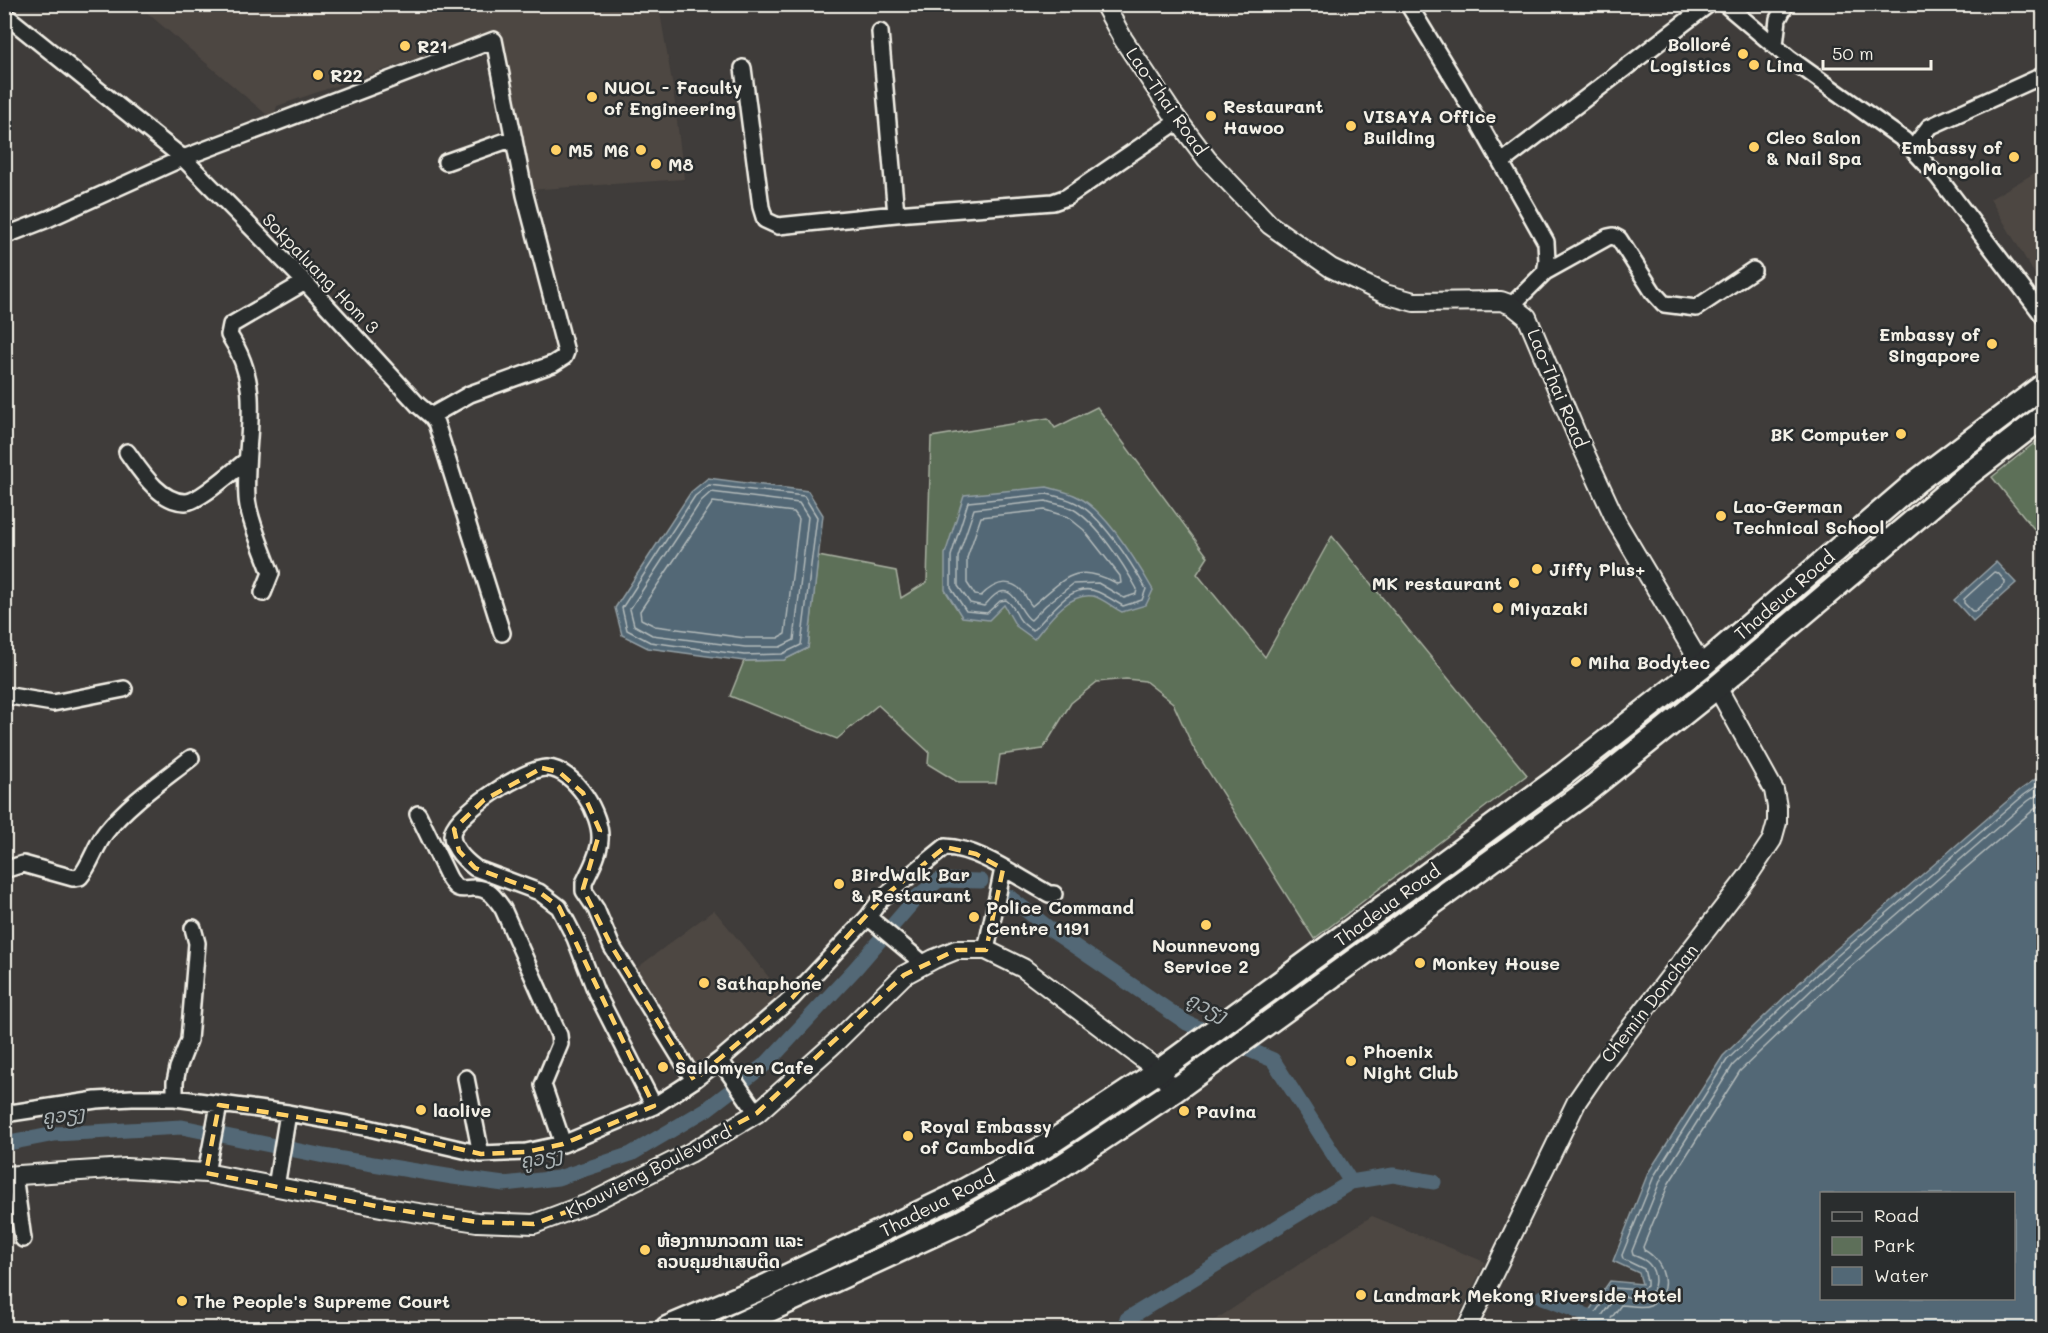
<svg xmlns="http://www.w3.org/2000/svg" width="2048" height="1333" viewBox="0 0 2048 1333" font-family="Mali,'Noto Sans Lao',sans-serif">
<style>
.built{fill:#4d4742}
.green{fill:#5d6f59;stroke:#a8b0a0;stroke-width:1.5}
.water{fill:#526876;stroke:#939fa4;stroke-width:1.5;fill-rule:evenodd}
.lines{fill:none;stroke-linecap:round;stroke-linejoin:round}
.shore{stroke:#b3baba;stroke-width:1.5}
.canal{stroke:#526876;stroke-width:15}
.minor-casing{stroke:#f4f1e8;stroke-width:20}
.tertiary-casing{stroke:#f4f1e8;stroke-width:22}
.primary-casing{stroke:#f4f1e8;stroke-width:27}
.minor{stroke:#2a2d2e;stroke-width:15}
.tertiary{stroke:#2a2d2e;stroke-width:18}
.primary{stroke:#2a2d2e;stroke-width:22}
.marked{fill:none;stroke:#ffd166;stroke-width:4.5;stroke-dasharray:12 8;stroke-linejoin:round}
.poi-dot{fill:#ffd166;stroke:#2a2d2e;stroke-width:2}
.labels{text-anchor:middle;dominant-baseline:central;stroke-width:5;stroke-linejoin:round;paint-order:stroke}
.poi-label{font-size:18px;font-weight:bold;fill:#f4f1e8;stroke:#2a2d2e;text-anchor:start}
.street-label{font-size:18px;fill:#f4f1e8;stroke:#2a2d2e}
.water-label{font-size:20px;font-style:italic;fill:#abb3b5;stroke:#2a2d2e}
</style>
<rect width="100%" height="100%" fill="#3f3c3a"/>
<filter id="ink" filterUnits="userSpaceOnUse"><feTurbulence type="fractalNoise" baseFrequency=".0167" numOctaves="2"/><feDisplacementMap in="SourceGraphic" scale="12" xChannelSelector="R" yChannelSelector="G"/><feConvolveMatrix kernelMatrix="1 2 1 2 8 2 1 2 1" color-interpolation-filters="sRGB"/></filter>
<g filter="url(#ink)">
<path class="built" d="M 138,5 L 660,5 L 659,7 L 673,88 L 684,179 L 528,190 L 496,31 L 277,106 L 273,120 Z
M 2043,168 L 2043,288 L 1990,199 Z
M 714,910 L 780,991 L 765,1015 L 697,1067 L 629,974 Z
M 1372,1216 L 1485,1262 L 1453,1328 L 1203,1328 Z"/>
<path class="green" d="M 1097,407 L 1208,557 L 1197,574 L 1265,657 L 1332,536 L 1527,775 L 1314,939 L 1193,747 L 1173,703 L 1145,681 L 1126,679 L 1097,682 L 1071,703 L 1043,749 L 1000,755 L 996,783 L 959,783 L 928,764 L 929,752 L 878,705 L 837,739 L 730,696 L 744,661 L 784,660 L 808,648 L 818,556 L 896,571 L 901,598 L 927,582 L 931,437 L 1048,418 L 1055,428 Z
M 2043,436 L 2043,540 L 1992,477 Z"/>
<path class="water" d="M 708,478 L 808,491 L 823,515 L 808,648 L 784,660 L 744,661 L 648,648 L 622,635 L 615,608 L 691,492 Z
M 1047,487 C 1057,490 1070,492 1078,497 C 1106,511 1137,562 1153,590 L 1146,605 L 1122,612 C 1114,608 1102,598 1093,596 C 1068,592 1048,622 1034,639 L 1016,626 L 1004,605 L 989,620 L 962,617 L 945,590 L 945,554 L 964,495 Z
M 1996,562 L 2016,583 L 1973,621 L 1954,600 Z
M 2043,774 L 2043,1328 L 1577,1328 L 1610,1281 L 1642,1284 L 1639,1273 L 1613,1261 L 1648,1173 L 1723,1056 L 1819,964 L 2020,790 ZM 1822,1194 L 2014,1194 L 2014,1298 L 1822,1298 Z"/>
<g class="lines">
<path class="shore" d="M 709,485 L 804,496 L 817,517 L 801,645 L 782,654 L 744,655 L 650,642 L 627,630 L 622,608 L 695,496 Z
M 711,492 L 799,503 L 808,517 L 794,640 L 780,647 L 745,647 L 652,635 L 634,625 L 630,609 L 701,501 Z
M 1047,494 C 1056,496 1066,498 1074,502 C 1100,513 1132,564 1146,589 L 1142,600 L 1123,606 C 1114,601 1107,596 1098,592 C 1070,580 1050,616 1033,630 C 1013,620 1019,609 1006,600 L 1000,601 L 987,613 L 966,611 L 951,588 L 951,556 L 968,502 Z
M 1046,501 C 1054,504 1065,505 1073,509 C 1097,523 1124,565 1137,589 L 1136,594 L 1124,598 L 1098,583 L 1073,584 L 1046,605 L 1031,620 C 1019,614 1015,581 995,595 C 991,598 988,602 984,606 L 970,603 L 958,586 L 958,557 L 974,509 Z
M 713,502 L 794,512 L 799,519 L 785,634 L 778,638 L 745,638 L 655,626 L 641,619 L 640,611 Z
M 1045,510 L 1068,517 L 1084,530 L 1120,576 L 1121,583 L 1118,584 C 1074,560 1064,580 1032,606 C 1027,601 1026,595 1021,590 C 1007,577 992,585 981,596 L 975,595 L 967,583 L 967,558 L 981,517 Z
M 1994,572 L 1998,573 L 2005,581 L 2005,584 L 1975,611 L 1972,611 L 1964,603 L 1964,599 Z
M 1584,1328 L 1613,1288 L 1640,1290 L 1647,1286 L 1647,1281 L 1644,1269 L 1623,1259 L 1622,1255 L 1654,1176 L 1727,1060 L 1823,968 L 2024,795 L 2044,781
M 1593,1328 L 1616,1296 C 1625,1295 1636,1300 1645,1297 C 1658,1292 1657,1273 1649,1264 C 1645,1259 1638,1257 1633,1255 L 1632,1251 L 1661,1179 L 1733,1065 L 1828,974 L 2028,801 L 2044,790
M 1604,1328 L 1621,1305 C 1630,1305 1641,1309 1650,1305 C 1675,1293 1664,1260 1644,1250 L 1643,1247 L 1669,1183 L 1740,1071 L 1834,981 L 2044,801"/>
<path class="canal" d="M 1008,896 L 1051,930 L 1187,1023 L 1273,1060 L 1351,1182
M 4,1144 L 55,1134 L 182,1127 L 324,1156 L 453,1177 L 504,1184 L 558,1178 L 631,1154 L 707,1109 L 767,1063 L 855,969 L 918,896 L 939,880 L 981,881
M 1542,1297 L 1577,1311 L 1613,1328
M 1127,1319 L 1351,1182 L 1393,1175 L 1434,1182"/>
<g class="minor-casing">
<path id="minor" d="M 1408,4 L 1459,88 L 1546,242 L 1547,261 L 1545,272
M 1725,4 L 1789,58 L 1904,140 L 1938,177 L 2044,317
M 4,14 L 183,158 L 305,282 L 418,405 L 431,416 L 436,423 L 502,633
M 880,32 L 896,214
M 1775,45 L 1778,19 L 1786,4
M 743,68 L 761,207 L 765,220 L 778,226 L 896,214 L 1053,202 L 1067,197 L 1178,121
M 1916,151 L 1919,140 L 1929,127 L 2044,75
M 446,162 L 514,138
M 1502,162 L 1709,4
M 4,236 L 48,219 L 183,158 L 494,40 L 525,195 L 566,352 L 564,357 L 553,364 L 470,394 L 431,416
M 1512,305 L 1545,272 L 1608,237 L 1613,236 L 1619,239 L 1653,292 L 1664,304 L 1696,308 L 1753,270
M 127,452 C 140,470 160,503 186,502 C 198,502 236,469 247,460
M 263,593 L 271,573 C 264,554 248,517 247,498 C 243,438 266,390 229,335 L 231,325 L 305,282
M 4,695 L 53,703 L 124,689
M 418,814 L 449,878 C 451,881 454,887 458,888 C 463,890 468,888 473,888 C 488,887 495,897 503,909 L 559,1035 L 560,1044 L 543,1085 L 563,1144
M 4,870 L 23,864 L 73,878 L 80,877 C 91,864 95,846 106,832 C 129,803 162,781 191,758
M 868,917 L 924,964
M 986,950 L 1003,869
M 720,1060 L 757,1113
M 466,1078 L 481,1154
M 175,1098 L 175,1082 L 178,1068 L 189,1040 L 197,943 L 193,928
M 654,1106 L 596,992 L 575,938 L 559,907 L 539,892 L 475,868 C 466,861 452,848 452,835 C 453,814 527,767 547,768 C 575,769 602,815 600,840 C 599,855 590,870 584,883 L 584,891 L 596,909 L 612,947 L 694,1080
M 4,1114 L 96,1100 L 132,1098 L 175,1098 L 288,1113 L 369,1128 L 481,1154 L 526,1152 L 563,1144 L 654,1106 L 694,1080 L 720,1060 L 792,998 L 868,917 L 881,899 L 945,847 C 979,848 1019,878 1049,894 L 1054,894
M 206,1173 L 219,1105
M 14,1175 L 23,1239
M 276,1187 L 288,1113"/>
</g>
<g class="tertiary-casing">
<path id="tertiary" d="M 1104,4 L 1123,39 L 1173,114 L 1207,159 L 1270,225 L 1331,268 L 1385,294 L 1414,302 L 1501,301 L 1512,305 L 1527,317 L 1578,438 L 1617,523 L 1702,666
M 4,1176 L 126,1168 L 206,1173 L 386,1208 L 477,1222 L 534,1224 L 590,1203 L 690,1153 L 757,1113 L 835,1043 L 904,975 L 934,959 L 956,950 L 986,950 L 1023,968 L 1159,1071 L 1174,1091
M 1467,1328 L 1577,1101 L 1601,1066 L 1748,876 L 1772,840 L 1777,822 L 1777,807 L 1774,790 L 1717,687"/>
</g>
<g class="primary-casing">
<path id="primary" d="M 667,1328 L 764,1287 L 948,1199 L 1044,1147 L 1159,1071 L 1563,775 L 1702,666 L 1917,481 L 2044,385
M 731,1328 L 961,1222 L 1057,1169 L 1174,1091 L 1582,795 L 1717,687 L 1969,474 L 2044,416"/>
</g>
<use href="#minor" class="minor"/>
<use href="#tertiary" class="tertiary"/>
<use href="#primary" class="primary"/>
</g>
</g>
<path class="marked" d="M 542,768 L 559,772 L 583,793 L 600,831 L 583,889 L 612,947 L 694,1080 L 792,998 L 881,899 L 945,847 L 976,854 L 1003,869 L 986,950 L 956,950 L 904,975 L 757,1113 L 590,1203 L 534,1224 L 477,1222 L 386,1208 L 206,1173 L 219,1105 L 369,1128 L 481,1154 L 526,1152 L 563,1144 L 654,1106 L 559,907 L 539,892 L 475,868 L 459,851 L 454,829 L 484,800 Z"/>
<g class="poi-dot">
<circle cx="405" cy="46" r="6"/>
<circle cx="1743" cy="54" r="6"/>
<circle cx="1754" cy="65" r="6"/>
<circle cx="318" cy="75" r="6"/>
<circle cx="592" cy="97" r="6"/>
<circle cx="1211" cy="116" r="6"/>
<circle cx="1351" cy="126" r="6"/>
<circle cx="1754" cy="147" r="6"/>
<circle cx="556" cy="150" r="6"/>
<circle cx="641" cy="150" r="6"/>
<circle cx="2014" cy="157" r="6"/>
<circle cx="656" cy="164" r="6"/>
<circle cx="1992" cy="344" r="6"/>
<circle cx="1901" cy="434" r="6"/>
<circle cx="1721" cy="516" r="6"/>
<circle cx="1537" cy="569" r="6"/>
<circle cx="1514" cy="583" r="6"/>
<circle cx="1498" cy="608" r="6"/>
<circle cx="1576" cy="662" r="6"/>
<circle cx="839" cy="884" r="6"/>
<circle cx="974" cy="917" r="6"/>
<circle cx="1206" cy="925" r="6"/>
<circle cx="1420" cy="963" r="6"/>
<circle cx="704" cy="983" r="6"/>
<circle cx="1351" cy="1061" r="6"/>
<circle cx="663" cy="1067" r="6"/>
<circle cx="421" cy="1110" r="6"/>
<circle cx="1184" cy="1111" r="6"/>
<circle cx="908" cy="1136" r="6"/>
<circle cx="645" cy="1250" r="6"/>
<circle cx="1361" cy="1295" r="6"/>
<circle cx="182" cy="1301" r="6"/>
</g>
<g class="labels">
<g class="poi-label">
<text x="1731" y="44" text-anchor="end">Bolloré<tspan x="1731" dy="21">Logistics</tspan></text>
<text x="417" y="46">R21</text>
<text x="1766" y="65">Lina</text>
<text x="330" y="75">R22</text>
<text x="604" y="87">NUOL - Faculty<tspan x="604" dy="21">of Engineering</tspan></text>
<text x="1223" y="106">Restaurant<tspan x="1223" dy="21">Hawoo</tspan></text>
<text x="1363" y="116">VISAYA Office<tspan x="1363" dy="21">Building</tspan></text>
<text x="1766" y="137">Cleo Salon<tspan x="1766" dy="21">&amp; Nail Spa</tspan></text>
<text x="2002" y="147" text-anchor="end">Embassy of<tspan x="2002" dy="21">Mongolia</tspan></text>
<text x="568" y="150">M5</text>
<text x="629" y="150" text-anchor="end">M6</text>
<text x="668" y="164">M8</text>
<text x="1980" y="334" text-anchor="end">Embassy of<tspan x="1980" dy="21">Singapore</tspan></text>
<text x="1889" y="434" text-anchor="end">BK Computer</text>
<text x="1733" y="506">Lao-German<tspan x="1733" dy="21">Technical School</tspan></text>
<text x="1549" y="569">Jiffy Plus+</text>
<text x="1502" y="583" text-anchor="end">MK restaurant</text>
<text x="1510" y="608">Miyazaki</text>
<text x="1588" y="662">Miha Bodytec</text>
<text x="851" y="874">BirdWalk Bar<tspan x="851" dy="21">&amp; Restaurant</tspan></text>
<text x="986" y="907">Police Command<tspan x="986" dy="21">Centre 1191</tspan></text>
<text x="1206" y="945" text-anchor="middle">Nounnevong<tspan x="1206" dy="21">Service 2</tspan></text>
<text x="1432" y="963">Monkey House</text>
<text x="716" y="983">Sathaphone</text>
<text x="1363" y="1051">Phoenix<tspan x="1363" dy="21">Night Club</tspan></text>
<text x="675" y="1067">Sailomyen Cafe</text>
<text x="433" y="1110">laolive</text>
<text x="1196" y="1111">Pavina</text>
<text x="920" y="1126">Royal Embassy<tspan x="920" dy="21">of Cambodia</tspan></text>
<text x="657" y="1240">ຫ້ອງການກວດກາ ແລະ<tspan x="657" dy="21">ຄວບຄຸມຢາເສບຕິດ</tspan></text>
<text x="1373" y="1295">Landmark Mekong Riverside Hotel</text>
<text x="194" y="1301">The People's Supreme Court</text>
</g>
<g class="street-label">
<text transform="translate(1167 101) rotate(55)">Lao-Thai Road</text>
<text transform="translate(321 273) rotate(46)">Sokpaluang Hom 3</text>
<text transform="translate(1558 388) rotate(67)">Lao-Thai Road</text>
<text transform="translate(1784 595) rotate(-41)">Thadeua Road</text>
<text transform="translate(1387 905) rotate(-36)">Thadeua Road</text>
<text transform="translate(1649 1003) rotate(-52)">Chemin Donchan</text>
<text transform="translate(648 1171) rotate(-27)">Khouvieng Boulevard</text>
<text transform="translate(937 1203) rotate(-27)">Thadeua Road</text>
</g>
<g class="water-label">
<text transform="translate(1207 1006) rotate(27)">ຄູວຽງ</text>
<text transform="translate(63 1114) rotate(-6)">ຄູວຽງ</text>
<text transform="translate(541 1157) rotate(-10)">ຄູວຽງ</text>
</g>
</g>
<rect width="2048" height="1333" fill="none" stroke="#2a2d2e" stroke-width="24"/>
<rect x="12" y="12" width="2024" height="1309" fill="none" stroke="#f4f1e8" stroke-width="2" filter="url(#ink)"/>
<rect x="1820" y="1192" width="195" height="108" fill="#2a2d2e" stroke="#7b7b78" stroke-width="1.5"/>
<rect x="1832" y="1212" width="30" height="9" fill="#2a2d2e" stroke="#7b7b78" stroke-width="1.5"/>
<text x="1874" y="1222" font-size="18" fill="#f4f1e8">Road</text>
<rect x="1832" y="1237" width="30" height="18" fill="#5d6f59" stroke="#7b7b78" stroke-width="1.5"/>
<text x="1874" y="1252" font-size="18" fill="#f4f1e8">Park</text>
<rect x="1832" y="1267" width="30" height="18" fill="#526876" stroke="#7b7b78" stroke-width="1.5"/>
<text x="1874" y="1282" font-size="18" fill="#f4f1e8">Water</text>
<path d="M1823 60v9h108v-9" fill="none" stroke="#f4f1e8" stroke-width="3"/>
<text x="1832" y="60" font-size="18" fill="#f4f1e8" stroke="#2a2d2e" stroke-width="4.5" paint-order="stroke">50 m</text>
</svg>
